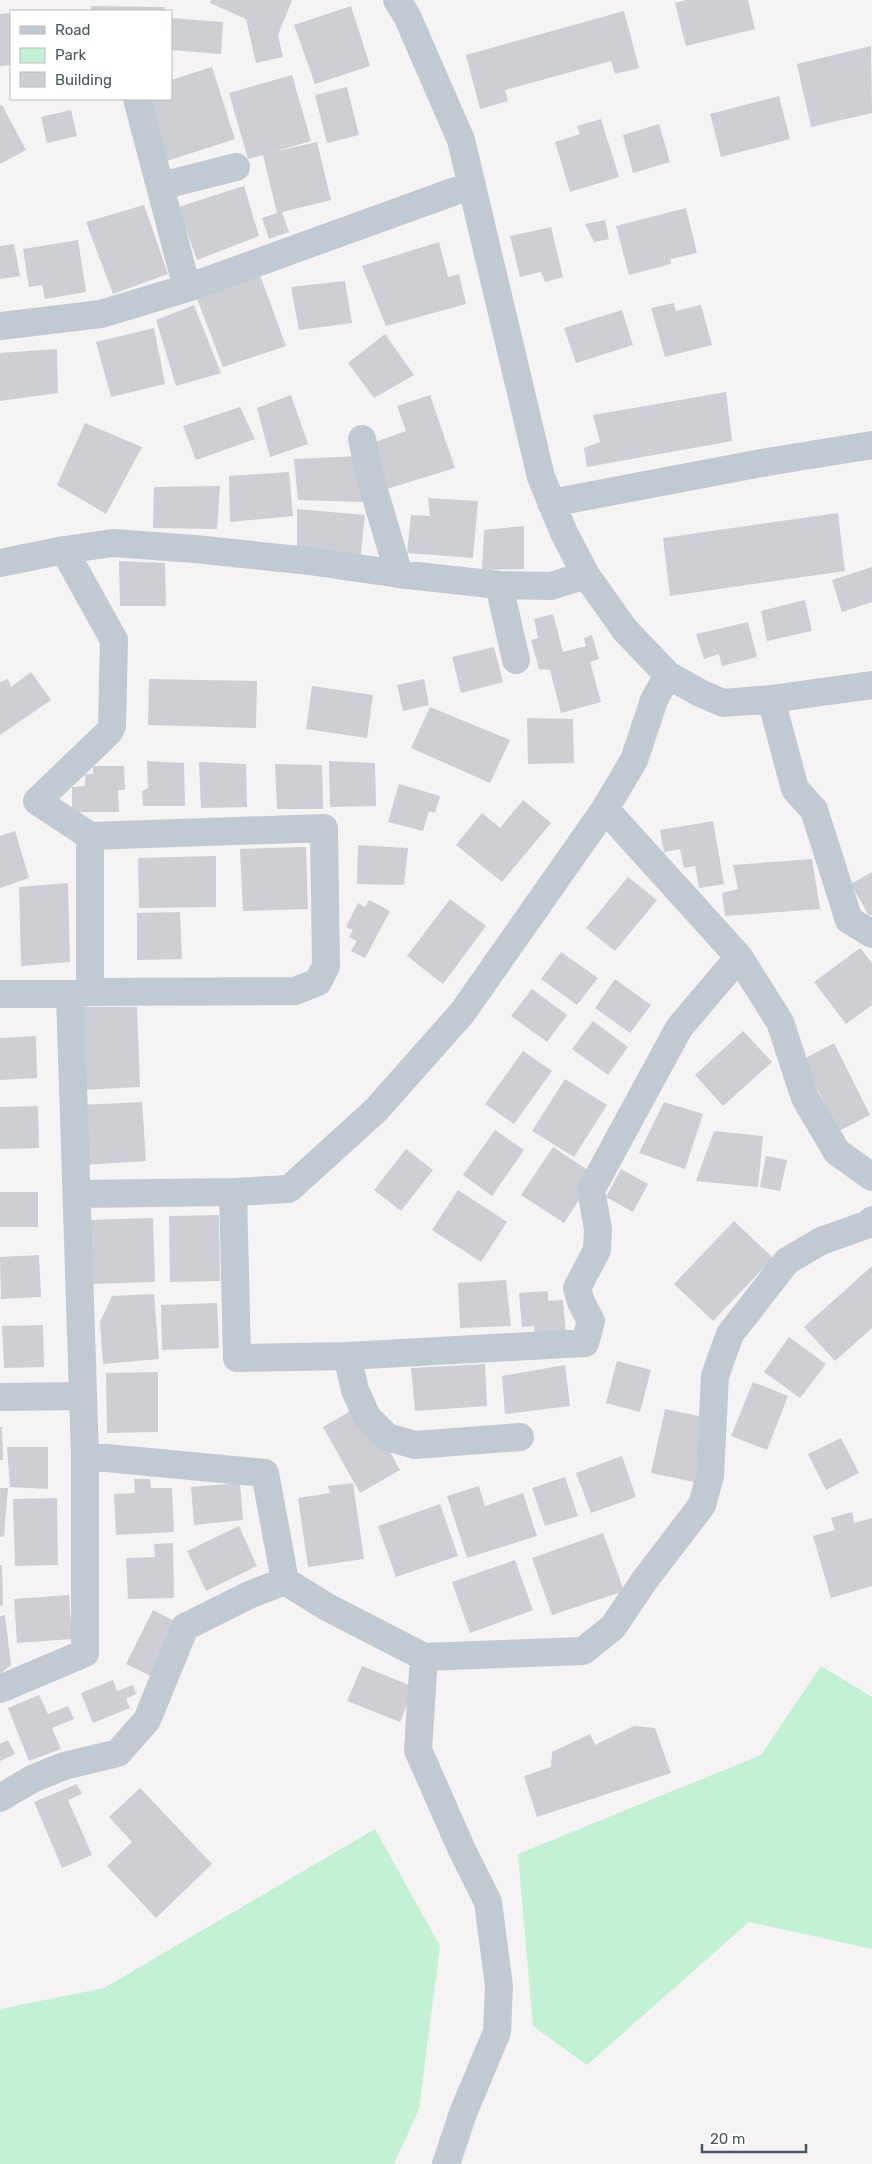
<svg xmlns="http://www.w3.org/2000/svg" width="872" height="2164" viewBox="0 0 872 2164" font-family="Rubik,sans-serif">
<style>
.green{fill:#c3f1d5}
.building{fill:#cdcfd5}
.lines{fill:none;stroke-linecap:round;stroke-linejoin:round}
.minor{stroke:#c1cad2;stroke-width:28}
</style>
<rect width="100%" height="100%" fill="#f5f3f3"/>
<path class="green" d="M 821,1666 L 872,1697 L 872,1949 L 749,1922 L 587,2065 L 533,2026 L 518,1854 L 761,1755 Z
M 375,1829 L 440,1946 L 419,2109 L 394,2164 L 0,2164 L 0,2009 L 104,1988 Z"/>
<path class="building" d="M 211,0 L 292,0 L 278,35 L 283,57 L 256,63 L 246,19 L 210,3 Z
M 686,0 L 748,0 L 755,29 L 686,46 L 675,3 Z
M 91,6 L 165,7 L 164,11 L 91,11 Z
M 351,6 L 370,66 L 315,84 L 294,25 Z
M 624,11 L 639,68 L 615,74 L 611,61 L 505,90 L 508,101 L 480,109 L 466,55 Z
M 11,13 L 11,65 L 0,66 L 0,14 Z
M 171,18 L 223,22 L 221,54 L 171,50 Z
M 871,46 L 872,113 L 811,127 L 797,64 Z
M 212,67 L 235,139 L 167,161 L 147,99 L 171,99 L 171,80 Z
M 292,75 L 311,141 L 273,152 L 317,142 L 331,200 L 282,212 L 289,232 L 269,239 L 262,218 L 277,213 L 263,155 L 248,159 L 229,93 Z
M 347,87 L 359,135 L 327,143 L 315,95 Z
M 779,96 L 790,139 L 721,157 L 710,114 Z
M 2,105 L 26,150 L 0,164 L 0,106 Z
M 71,110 L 77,136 L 47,143 L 41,117 Z
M 601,119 L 619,177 L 570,192 L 555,142 L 580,134 L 577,126 Z
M 659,124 L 670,162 L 633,173 L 623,135 Z
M 244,186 L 259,236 L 197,260 L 178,207 Z
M 144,205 L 168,274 L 113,294 L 86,222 Z
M 686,208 L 697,253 L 670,259 L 671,264 L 629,275 L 616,226 Z
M 605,220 L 609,239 L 594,242 L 585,224 Z
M 551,227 L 563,277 L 545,282 L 541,272 L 520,277 L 510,236 Z
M 78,240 L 86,292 L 45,299 L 42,285 L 29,287 L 23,249 Z
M 439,242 L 448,277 L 459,274 L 466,304 L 386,326 L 362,266 Z
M 14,244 L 20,276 L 0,279 L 0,246 Z
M 260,275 L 286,346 L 223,367 L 196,296 Z
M 345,281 L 352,323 L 299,330 L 291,287 Z
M 674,303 L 676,311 L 701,305 L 712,345 L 665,357 L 651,308 Z
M 194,305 L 221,373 L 176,386 L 156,320 Z
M 622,310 L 633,345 L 576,363 L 564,328 Z
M 154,328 L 165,384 L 111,397 L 96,342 Z
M 385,334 L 414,375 L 374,398 L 348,363 Z
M 57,349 L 58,393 L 0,401 L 0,353 Z
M 726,392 L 732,441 L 587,467 L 584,448 L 600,442 L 593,415 Z
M 291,395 L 308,444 L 270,457 L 257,408 Z
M 430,395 L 455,468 L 387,489 L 372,443 L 406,431 L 397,406 Z
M 240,407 L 255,439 L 196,460 L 183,426 Z
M 85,423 L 142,447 L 106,514 L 57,485 Z
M 359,456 L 363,502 L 298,500 L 294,459 Z
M 289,472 L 293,516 L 230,522 L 229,476 Z
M 220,486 L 217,529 L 153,528 L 154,487 Z
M 428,498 L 478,501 L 473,558 L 407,553 L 411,515 L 430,516 Z
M 297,509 L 365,515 L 360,562 L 297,552 Z
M 838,513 L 845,571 L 670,596 L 663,538 Z
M 524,526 L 524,569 L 482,570 L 484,530 Z
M 119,561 L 165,563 L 166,606 L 120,606 Z
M 872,567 L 872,602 L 842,612 L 832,580 Z
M 805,600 L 812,631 L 767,641 L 761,611 Z
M 553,614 L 563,652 L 586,646 L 584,638 L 592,635 L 599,659 L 590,662 L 601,702 L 561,713 L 550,670 L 539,669 L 531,640 L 538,638 L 534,619 Z
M 748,622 L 757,657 L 722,666 L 719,654 L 704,659 L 696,634 Z
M 494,647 L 503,682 L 461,693 L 452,657 Z
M 31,672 L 51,700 L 0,735 L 0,682 L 8,679 L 11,687 Z
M 149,679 L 257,681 L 256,728 L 148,725 Z
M 424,679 L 429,705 L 403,711 L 397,685 Z
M 312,686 L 373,695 L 367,738 L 306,729 Z
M 430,707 L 510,740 L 490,783 L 411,748 Z
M 527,718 L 573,719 L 574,763 L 528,764 Z
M 147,761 L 184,763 L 185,806 L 143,806 L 142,791 L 148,788 Z
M 329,761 L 375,763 L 376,806 L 330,807 Z
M 199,762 L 246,764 L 247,807 L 201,808 Z
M 275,764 L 322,765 L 323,809 L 277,809 Z
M 93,766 L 124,766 L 125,790 L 118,790 L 119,812 L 72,812 L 72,787 L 85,786 L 85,774 L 93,774 Z
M 399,784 L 440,796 L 435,813 L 429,811 L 423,831 L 388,822 Z
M 523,800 L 551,823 L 502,882 L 456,845 L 482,813 L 500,828 Z
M 713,821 L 724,884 L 699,888 L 695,866 L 684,868 L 680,849 L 664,852 L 660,830 Z
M 15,831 L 29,878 L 0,888 L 0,836 Z
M 358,845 L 408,848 L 404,885 L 357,884 Z
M 306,847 L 308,909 L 243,911 L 240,849 Z
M 216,856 L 216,907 L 139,908 L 138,858 Z
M 812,859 L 820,909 L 725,916 L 722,893 L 738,889 L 733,865 Z
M 872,872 L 872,914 L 869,916 L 851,884 Z
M 628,877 L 657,900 L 615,951 L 586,928 Z
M 68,883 L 70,962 L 21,966 L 19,887 Z
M 450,899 L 486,926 L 443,984 L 407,956 Z
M 369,900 L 390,911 L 365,958 L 351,951 L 357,941 L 349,937 L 353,930 L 346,927 L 358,903 L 365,907 Z
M 180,912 L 182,959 L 137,960 L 137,913 Z
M 860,948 L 872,963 L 872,1005 L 846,1024 L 814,982 Z
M 561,952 L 598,978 L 577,1005 L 541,979 Z
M 615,979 L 651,1005 L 630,1033 L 595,1008 Z
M 532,989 L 567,1015 L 547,1042 L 511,1016 Z
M 80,1007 L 137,1007 L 140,1087 L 82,1090 Z
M 593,1021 L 628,1047 L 608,1075 L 572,1049 Z
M 743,1031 L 772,1062 L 723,1106 L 695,1075 Z
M 36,1036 L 37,1078 L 0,1080 L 0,1038 Z
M 834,1043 L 870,1115 L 839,1131 L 802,1060 Z
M 523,1051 L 552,1071 L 514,1124 L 485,1104 Z
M 565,1079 L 607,1105 L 574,1157 L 532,1131 Z
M 142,1102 L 146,1161 L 83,1165 L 80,1105 Z
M 664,1102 L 703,1114 L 685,1169 L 639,1153 Z
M 38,1106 L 39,1148 L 0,1149 L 0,1107 Z
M 495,1130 L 524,1150 L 492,1196 L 463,1175 Z
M 714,1131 L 763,1136 L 758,1187 L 696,1181 Z
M 553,1147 L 595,1175 L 564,1223 L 521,1195 Z
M 406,1149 L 433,1170 L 401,1211 L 374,1190 Z
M 766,1156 L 787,1160 L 780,1191 L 760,1187 Z
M 621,1169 L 648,1184 L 633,1212 L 606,1197 Z
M 458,1190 L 507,1222 L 481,1262 L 432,1230 Z
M 0,1192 L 38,1192 L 38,1227 L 0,1227 Z
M 219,1215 L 220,1281 L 170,1282 L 169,1216 Z
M 153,1218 L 155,1282 L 91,1284 L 88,1220 Z
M 734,1221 L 773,1258 L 713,1321 L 674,1284 Z
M 39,1255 L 41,1297 L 1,1299 L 0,1257 Z
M 872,1266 L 872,1328 L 835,1361 L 804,1327 Z
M 506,1280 L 511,1326 L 460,1328 L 458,1283 Z
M 548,1291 L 548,1301 L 563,1300 L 566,1337 L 535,1340 L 534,1326 L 522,1327 L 519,1293 Z
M 154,1294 L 159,1359 L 103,1364 L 100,1322 L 112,1296 Z
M 217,1303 L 219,1348 L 162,1350 L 161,1305 Z
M 43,1325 L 44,1367 L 4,1368 L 2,1326 Z
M 789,1337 L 826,1364 L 800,1398 L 764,1372 Z
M 617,1361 L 651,1370 L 640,1412 L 606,1403 Z
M 485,1364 L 487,1406 L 415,1411 L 411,1368 Z
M 565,1365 L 570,1406 L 505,1414 L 502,1376 Z
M 158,1372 L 158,1432 L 107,1433 L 106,1373 Z
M 753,1382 L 788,1396 L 767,1450 L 731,1436 Z
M 354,1409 L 380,1434 L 400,1470 L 360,1493 L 323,1427 Z
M 665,1409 L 708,1418 L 694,1482 L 651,1473 Z
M 0,1427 L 2,1427 L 3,1460 L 0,1460 Z
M 841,1438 L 859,1473 L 826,1490 L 808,1454 Z
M 7,1447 L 48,1447 L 48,1489 L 10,1487 Z
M 622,1456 L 636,1497 L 591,1513 L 576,1473 Z
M 565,1477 L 578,1516 L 545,1526 L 532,1488 Z
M 134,1479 L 150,1479 L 151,1488 L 172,1488 L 174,1532 L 116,1535 L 114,1494 L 135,1493 Z
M 240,1483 L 243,1520 L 194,1525 L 191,1487 Z
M 353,1483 L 364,1559 L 308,1567 L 298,1498 L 330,1493 L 328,1486 Z
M 479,1486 L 485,1506 L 523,1493 L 537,1536 L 467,1558 L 447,1496 Z
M 0,1488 L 8,1488 L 4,1536 L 0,1537 Z
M 57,1498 L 58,1565 L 15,1566 L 13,1499 Z
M 440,1504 L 458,1556 L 396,1577 L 378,1526 Z
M 852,1512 L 854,1523 L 872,1518 L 872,1586 L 831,1598 L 813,1536 L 835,1530 L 831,1518 Z
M 239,1526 L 257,1566 L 206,1591 L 187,1551 Z
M 603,1533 L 624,1591 L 552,1615 L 532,1558 Z
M 173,1543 L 174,1598 L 128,1599 L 126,1558 L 155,1557 L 154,1544 Z
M 515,1560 L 533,1610 L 470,1633 L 452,1582 Z
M 0,1565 L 2,1565 L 3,1605 L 0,1606 Z
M 69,1595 L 72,1639 L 17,1643 L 14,1599 Z
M 153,1610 L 184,1626 L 159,1680 L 126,1664 Z
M 5,1615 L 11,1665 L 0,1674 L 0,1616 Z
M 362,1666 L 414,1687 L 400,1722 L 347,1701 Z
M 113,1680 L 117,1691 L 133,1685 L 136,1694 L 126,1699 L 130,1708 L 93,1723 L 81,1693 Z
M 39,1695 L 48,1714 L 68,1706 L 74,1719 L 52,1728 L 61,1749 L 29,1761 L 8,1708 Z
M 634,1726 L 655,1728 L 671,1773 L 537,1817 L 524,1776 L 551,1767 L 552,1752 L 590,1734 L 595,1745 Z
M 8,1740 L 15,1754 L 0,1761 L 0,1744 Z
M 77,1784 L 82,1794 L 68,1800 L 92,1855 L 62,1868 L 34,1802 Z
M 140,1788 L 212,1864 L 156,1918 L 107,1866 L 132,1842 L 109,1817 Z"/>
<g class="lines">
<path class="minor" d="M 397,0 L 407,16 L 461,140 L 541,477 L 564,533 L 586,575 L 625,630 L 668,675 L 700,693 L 723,703 L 771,699 L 872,685
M 137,99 L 187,288
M 161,186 L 236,167
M 0,326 L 101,314 L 187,288 L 472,185
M 362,439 L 372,484 L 399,574
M 551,503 L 767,462 L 872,445
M 64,550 L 114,640 L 112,726 L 109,732 L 37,801 L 90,836
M 0,563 L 64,550 L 113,543 L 195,549 L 309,561 L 399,574 L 499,585 L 551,586 L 586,575
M 499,585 L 516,660
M 771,699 L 795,789 L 814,810 L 849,920 L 872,934
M 605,809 L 739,957 L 780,1022 L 805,1098 L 837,1152 L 872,1177
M 0,994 L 70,994 L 85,1456 L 265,1473 L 285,1581
M 70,994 L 90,992 L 295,991 L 318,982 L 326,966 L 324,828 L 90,836 L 90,992
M 233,1192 L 237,1358 L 347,1356 L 355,1390 L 367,1417 L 387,1437 L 415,1445 L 520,1437
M 77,1194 L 233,1192 L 289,1189 L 376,1110 L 462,1013 L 605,809 L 634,760 L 654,700 L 668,675
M 347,1356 L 585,1343 L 591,1321 L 581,1302 L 577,1288 L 597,1250 L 598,1229 L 591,1190 L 679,1028 L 739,957
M 0,1397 L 83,1396
M 424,1657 L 418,1750 L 462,1850 L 488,1902 L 499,1986 L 497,2032 L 463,2113 L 446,2164
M 0,1689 L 85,1653 L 85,1456
M 0,1798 L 32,1779 L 64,1766 L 118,1753 L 147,1720 L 185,1627 L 249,1595 L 285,1581 L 327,1607 L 424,1657 L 583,1651 L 613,1627 L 644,1581 L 702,1505 L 710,1476 L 715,1376 L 730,1334 L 787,1261 L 821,1241 L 869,1224 L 872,1220"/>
</g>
<rect x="10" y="10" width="162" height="90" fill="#ffffff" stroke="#b7bbc0"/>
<rect x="20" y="26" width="25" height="8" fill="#c1cad2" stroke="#b7bbc0"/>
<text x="55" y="35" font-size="15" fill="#4a5661">Road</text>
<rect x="20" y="48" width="25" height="15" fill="#c3f1d5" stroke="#b7bbc0"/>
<text x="55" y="60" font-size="15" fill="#4a5661">Park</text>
<rect x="20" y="72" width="25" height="15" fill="#cdcfd5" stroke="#b7bbc0"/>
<text x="55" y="85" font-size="15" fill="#4a5661">Building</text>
<path d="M702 2144v8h104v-8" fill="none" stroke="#4a5661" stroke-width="2.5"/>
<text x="710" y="2144" font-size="15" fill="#4a5661" stroke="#ffffff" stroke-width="4" paint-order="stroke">20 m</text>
</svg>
